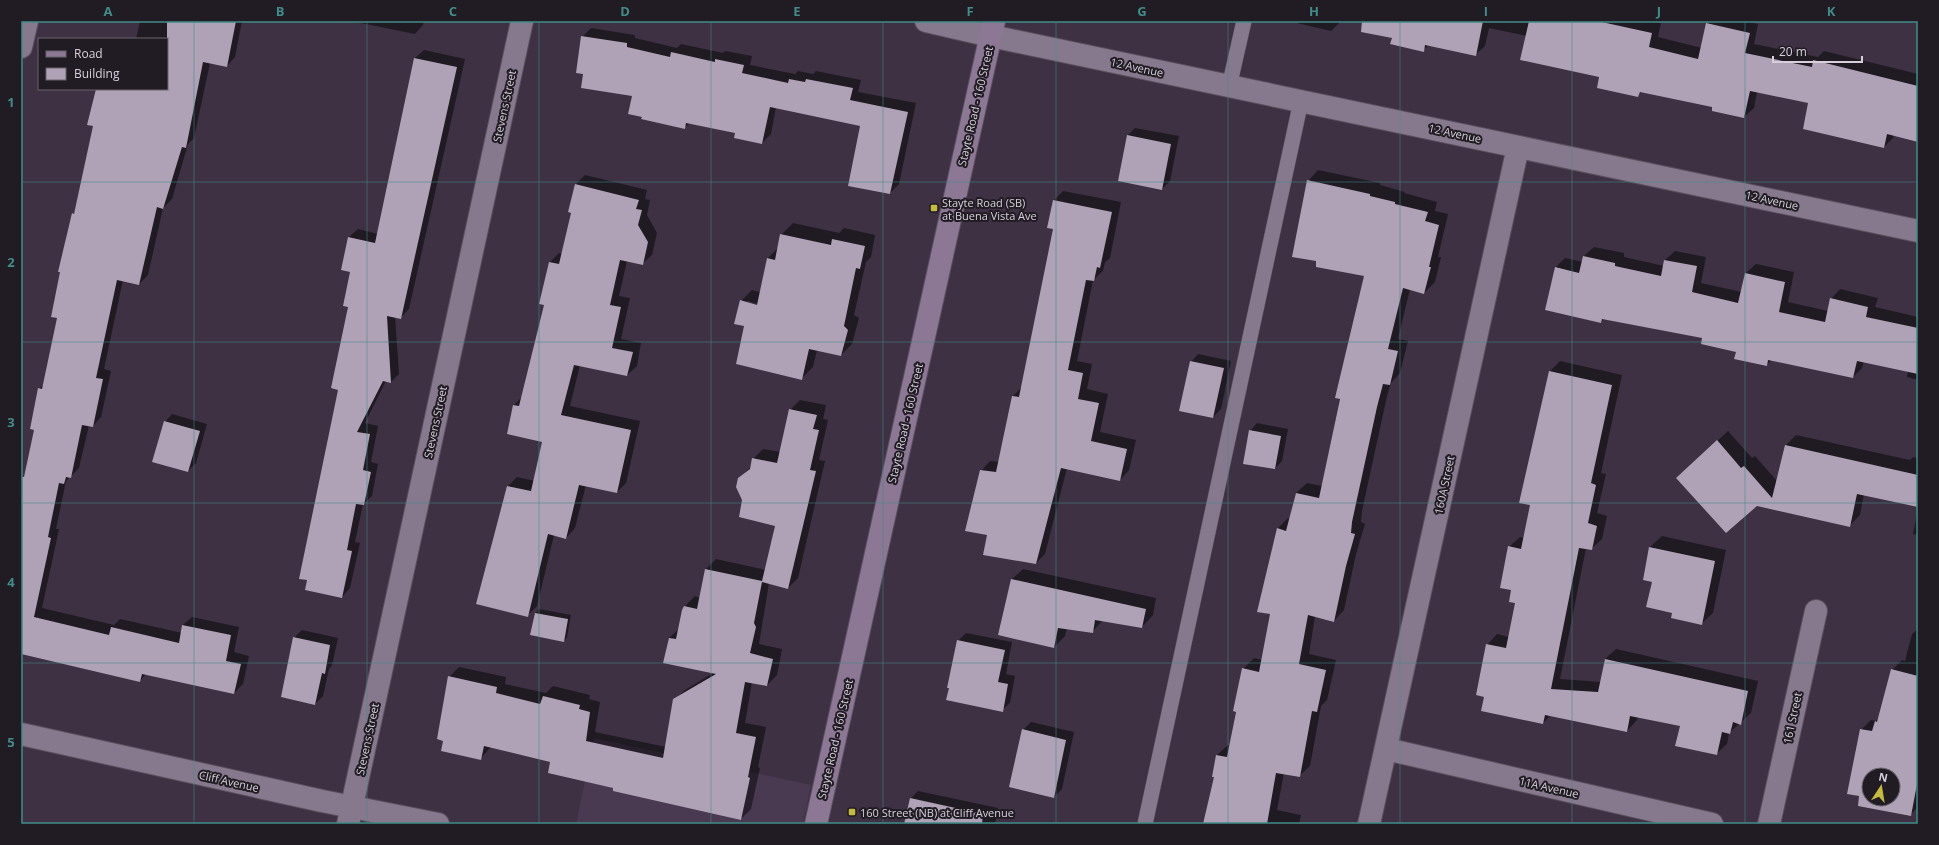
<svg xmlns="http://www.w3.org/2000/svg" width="1939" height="845" viewBox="0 0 1939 845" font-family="'Open Sans',sans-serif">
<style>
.built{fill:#4a3a51}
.shadow{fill:#0007;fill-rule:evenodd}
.building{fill:#afa1b6;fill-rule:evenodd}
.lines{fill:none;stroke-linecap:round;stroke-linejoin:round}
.service-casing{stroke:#5a505e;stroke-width:16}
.minor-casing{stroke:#5a505e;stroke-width:24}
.tertiary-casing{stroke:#5a505e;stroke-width:24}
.secondary-casing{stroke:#5a505e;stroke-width:24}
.service{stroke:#87798d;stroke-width:15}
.minor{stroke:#87798d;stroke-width:22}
.tertiary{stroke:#87798d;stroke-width:22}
.secondary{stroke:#8c7795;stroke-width:22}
.grid{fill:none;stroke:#418c89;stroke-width:1;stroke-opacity:0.55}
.poi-dot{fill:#c5bc3d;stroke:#211c24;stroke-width:1.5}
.labels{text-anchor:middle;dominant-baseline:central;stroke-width:4;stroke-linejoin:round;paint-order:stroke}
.street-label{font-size:11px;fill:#d7d0db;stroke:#211c24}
.poi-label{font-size:11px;fill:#d7d0db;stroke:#211c24;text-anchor:start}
.neatline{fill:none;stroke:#418c89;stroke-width:1.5}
.grid-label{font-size:13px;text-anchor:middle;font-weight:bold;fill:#418c89}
</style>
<rect width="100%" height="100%" fill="#3d3143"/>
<path class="built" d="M 594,738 L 811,785 L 803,824 L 576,824 Z"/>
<path class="shadow" d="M 140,21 L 242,21 L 235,57 L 227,66 L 210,63 L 194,138 L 188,144 L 172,199 L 163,208 L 148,275 L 139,284 L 123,280 L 104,369 L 111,371 L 101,417 L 93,426 L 89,425 L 79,468 L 66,481 L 56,529 L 59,529 L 42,608 L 114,625 L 120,619 L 182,633 L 183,625 L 192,617 L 239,627 L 234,652 L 249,656 L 243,684 L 234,693 L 146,674 L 140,681 L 21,654 L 21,499 L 35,429 L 39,389 L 44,384 L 58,317 L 73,214 L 76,210 L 94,125 L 97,89 L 167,89 L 167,39 L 136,39 Z
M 351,21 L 424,21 L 423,25 L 415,34 Z
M 1298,21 L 1341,21 L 1331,31 L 1297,23 Z
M 1396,21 L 1649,21 L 1661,23 L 1658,37 L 1702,48 L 1707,24 L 1710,21 L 1745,21 L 1758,24 L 1754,44 L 1818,57 L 1824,51 L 1918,74 L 1918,138 L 1894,135 L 1893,138 L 1884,147 L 1809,103 L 1757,92 L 1754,108 L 1744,117 L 1714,107 L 1642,91 L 1638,96 L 1527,36 L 1489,28 L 1485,46 L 1475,55 L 1429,45 L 1423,50 Z
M 591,28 L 635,35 L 635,38 L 677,48 L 681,44 L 723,53 L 725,51 L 752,56 L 750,65 L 795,74 L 798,71 L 813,74 L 816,71 L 861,80 L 858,92 L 916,103 L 899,184 L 890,193 L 861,126 L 776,107 L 771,134 L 762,143 L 736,132 L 690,123 L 684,128 L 643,116 L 633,95 L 584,73 L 582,37 Z
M 424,50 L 465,59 L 409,309 L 400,318 L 395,316 L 399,374 L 391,382 L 386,381 L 365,423 L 378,426 L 371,462 L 378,464 L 372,496 L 363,504 L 355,542 L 360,543 L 350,588 L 342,597 L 340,389 L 351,272 L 349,237 L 358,229 L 378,234 L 415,58 Z
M 1135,128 L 1179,136 L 1170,181 L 1162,189 L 1128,135 Z
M 1318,170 L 1380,183 L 1380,185 L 1405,192 L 1404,193 L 1437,202 L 1435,211 L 1448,214 L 1438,257 L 1441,257 L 1435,282 L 1424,293 L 1410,289 L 1398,339 L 1408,341 L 1400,373 L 1391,383 L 1387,396 L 1362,511 L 1361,522 L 1365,524 L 1356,554 L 1344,610 L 1334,621 L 1315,616 L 1309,654 L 1336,660 L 1327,700 L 1321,706 L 1310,766 L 1299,776 L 1284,773 L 1277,810 L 1301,815 L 1299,824 L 1204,824 L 1215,776 L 1217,755 L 1228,745 L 1230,745 L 1243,669 L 1254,658 L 1262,660 L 1271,613 L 1277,529 L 1288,518 L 1290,519 L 1296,493 L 1307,483 L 1322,486 L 1365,276 L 1308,181 Z
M 585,175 L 647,190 L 645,199 L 650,200 L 647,215 L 657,233 L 652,255 L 642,264 L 627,261 L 619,296 L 630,298 L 621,339 L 641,343 L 637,366 L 627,375 L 580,365 L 570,406 L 640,421 L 626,483 L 617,492 L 586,485 L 575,528 L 566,538 L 554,535 L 537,606 L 527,616 L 478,604 L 508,486 L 517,477 L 535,481 L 543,442 L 514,405 L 522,397 L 545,305 L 550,262 L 559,253 L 562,254 L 572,212 L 576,184 Z
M 1063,191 L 1121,202 L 1110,258 L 1105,262 L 1103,271 L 1093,280 L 1077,361 L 1092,364 L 1087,389 L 1108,394 L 1100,432 L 1136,440 L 1129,470 L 1120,480 L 1067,468 L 1045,554 L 1036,563 L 989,534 L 981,471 L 990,461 L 999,462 L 1013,396 L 1022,387 L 1054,228 L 1054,200 Z
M 793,223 L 839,233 L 844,228 L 875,235 L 871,257 L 866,262 L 854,315 L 859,318 L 852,344 L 841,355 L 817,350 L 813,367 L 801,379 L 745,325 L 741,301 L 752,290 L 760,292 L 767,259 L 778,248 L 781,235 ZM 747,301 L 762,305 L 761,307 L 747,303 Z
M 1594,247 L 1624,253 L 1624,257 L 1664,266 L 1665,260 L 1675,251 L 1706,257 L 1701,283 L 1742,292 L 1746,273 L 1756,264 L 1794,272 L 1788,302 L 1828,311 L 1831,299 L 1840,289 L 1878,298 L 1875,307 L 1918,317 L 1918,380 L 1907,377 L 1908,371 L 1864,361 L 1862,368 L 1853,377 L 1772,359 L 1767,365 L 1703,337 L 1604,319 L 1601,322 L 1556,267 L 1565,258 L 1583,262 L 1584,256 Z
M 1198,354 L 1231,361 L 1221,409 L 1213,417 L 1191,362 Z
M 1560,361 L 1622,375 L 1601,473 L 1606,474 L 1597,513 L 1607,516 L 1602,539 L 1591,549 L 1586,548 L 1560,679 L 1601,682 L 1605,659 L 1616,649 L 1758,681 L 1751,713 L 1729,733 L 1727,744 L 1716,754 L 1681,725 L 1638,716 L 1637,720 L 1627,731 L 1551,715 L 1543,723 L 1486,696 L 1487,645 L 1497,634 L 1509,637 L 1517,602 L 1513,589 L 1509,547 L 1520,537 L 1524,538 L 1531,505 L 1520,502 L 1550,371 Z
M 800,400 L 826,405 L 823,419 L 828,420 L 819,460 L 825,461 L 798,578 L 788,588 L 769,583 L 759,644 L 782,649 L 777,675 L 767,685 L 752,682 L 745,723 L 766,727 L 758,767 L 760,768 L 751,809 L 741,819 L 615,787 L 551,762 L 491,747 L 480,759 L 445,740 L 449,677 L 459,667 L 506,677 L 505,684 L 546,693 L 553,686 L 590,695 L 589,699 L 600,702 L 595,732 L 666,747 L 674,700 L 685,690 L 713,673 L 669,638 L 679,629 L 685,606 L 695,596 L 700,598 L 706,569 L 716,559 L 766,570 L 777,526 L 743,500 L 739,478 L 751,467 L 753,459 L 763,449 L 781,452 L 790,410 Z
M 172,414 L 207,424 L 196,463 L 188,471 L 165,422 Z
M 1257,423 L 1288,429 L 1282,461 L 1275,468 L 1250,431 Z
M 1728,431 L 1752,458 L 1755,456 L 1777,481 L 1786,445 L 1796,435 L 1910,460 L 1913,457 L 1918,458 L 1918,506 L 1864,494 L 1860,515 L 1849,526 L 1677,478 Z
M 1918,509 L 1918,535 L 1913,534 Z
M 1662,536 L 1726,550 L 1713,613 L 1701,624 L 1673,612 L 1653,581 L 1650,547 Z
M 1023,569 L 1156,598 L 1153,615 L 1142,627 L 1103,620 L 1092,632 L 1067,628 L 1065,636 L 1054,647 L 1011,580 Z
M 539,609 L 571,615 L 567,637 L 564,641 L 532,635 L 536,613 Z
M 1918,629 L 1918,807 L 1910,815 L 1859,805 L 1861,730 L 1871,720 L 1876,721 L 1879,718 L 1892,670 L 1902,660 L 1905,661 L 1912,634 ZM 1869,775 L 1893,775 L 1893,799 L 1869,799 Z
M 302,630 L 338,638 L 332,665 L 329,669 L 323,696 L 315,704 L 294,638 Z
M 966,633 L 1012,642 L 1006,674 L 1015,676 L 1010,703 L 1002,710 L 958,641 Z
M 1031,722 L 1074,732 L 1062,789 L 1054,797 L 1023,730 Z
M 918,791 L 998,808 L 995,824 L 905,824 L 911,798 Z"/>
<path class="building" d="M 167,21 L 236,21 L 227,67 L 203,62 L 186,148 L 182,147 L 163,209 L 157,207 L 139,285 L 117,280 L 96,378 L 103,379 L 93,427 L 82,425 L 71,478 L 66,477 L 64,484 L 59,483 L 48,537 L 51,538 L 34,617 L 109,635 L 111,627 L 179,643 L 182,625 L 231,635 L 226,661 L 241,664 L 234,694 L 142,674 L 140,682 L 21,654 L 21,477 L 24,477 L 34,430 L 30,429 L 38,388 L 42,389 L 57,318 L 51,317 L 60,272 L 58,272 L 72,213 L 74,214 L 93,126 L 87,125 L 96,89 L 167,89 Z
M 1362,21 L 1483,21 L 1476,56 L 1425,45 L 1424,52 L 1390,44 L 1392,38 L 1361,32 Z
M 1529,21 L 1597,21 L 1652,33 L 1649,47 L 1698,59 L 1706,23 L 1750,33 L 1745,53 L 1812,67 L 1813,60 L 1918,86 L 1918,142 L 1887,134 L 1884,148 L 1803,129 L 1808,103 L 1750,91 L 1744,118 L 1712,111 L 1712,107 L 1640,92 L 1638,97 L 1597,88 L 1599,77 L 1520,60 Z
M 581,36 L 627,43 L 627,47 L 670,57 L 671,52 L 715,62 L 715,59 L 744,65 L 742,73 L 788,83 L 789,79 L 805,82 L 806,79 L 853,88 L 850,100 L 908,112 L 890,194 L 848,186 L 860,126 L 770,107 L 762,144 L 734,138 L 735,133 L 686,123 L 685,129 L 641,119 L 642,117 L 628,114 L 632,96 L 581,88 L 583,74 L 576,73 Z
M 414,58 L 457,67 L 401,319 L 387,316 L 391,383 L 383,381 L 357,432 L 370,434 L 363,470 L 371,472 L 364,505 L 356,504 L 347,550 L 352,551 L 342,598 L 305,590 L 307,580 L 299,579 L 338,390 L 331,388 L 348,307 L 343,306 L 350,272 L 341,270 L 348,237 L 375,243 Z
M 1127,135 L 1171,144 L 1162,190 L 1118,181 Z
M 1307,180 L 1370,194 L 1370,196 L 1395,202 L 1395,204 L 1428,212 L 1425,221 L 1439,225 L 1429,267 L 1431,267 L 1424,294 L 1403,288 L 1388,349 L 1398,351 L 1390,385 L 1383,384 L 1377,407 L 1352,522 L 1351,533 L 1355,534 L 1346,566 L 1334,622 L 1308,615 L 1299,664 L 1326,670 L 1317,712 L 1312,711 L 1300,777 L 1276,773 L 1267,824 L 1203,824 L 1214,777 L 1212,777 L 1216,755 L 1227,757 L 1236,712 L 1233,711 L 1242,668 L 1259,672 L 1270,614 L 1257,612 L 1277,528 L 1286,531 L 1296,493 L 1319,498 L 1340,399 L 1335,398 L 1364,276 L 1316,267 L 1316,261 L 1292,257 Z
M 575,184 L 639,200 L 636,209 L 642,210 L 638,225 L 648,242 L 643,265 L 620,260 L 610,305 L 621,307 L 612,348 L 633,352 L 627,376 L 574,365 L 561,415 L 631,430 L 617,493 L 579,485 L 566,539 L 548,534 L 528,617 L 476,604 L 507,486 L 531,491 L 542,442 L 507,434 L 513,405 L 519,406 L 544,305 L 539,304 L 549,262 L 559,264 L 571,213 L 568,212 Z
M 1053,200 L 1112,212 L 1100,268 L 1097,267 L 1094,281 L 1086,280 L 1068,370 L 1083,373 L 1078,399 L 1099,403 L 1091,441 L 1127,449 L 1120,481 L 1061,468 L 1036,564 L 983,555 L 987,535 L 965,531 L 980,470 L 996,472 L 1012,396 L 1019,397 L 1053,229 L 1047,228 Z
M 780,234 L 831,245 L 832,239 L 865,246 L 860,269 L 856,268 L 844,326 L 848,330 L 841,356 L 809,349 L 802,380 L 736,364 L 744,326 L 734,324 L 740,300 L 757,305 L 767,258 L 775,260 Z
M 1583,256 L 1615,263 L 1615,266 L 1661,276 L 1664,260 L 1697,266 L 1692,292 L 1738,303 L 1745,273 L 1785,282 L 1779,312 L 1825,322 L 1830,298 L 1868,307 L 1866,317 L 1918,328 L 1918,374 L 1857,361 L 1853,378 L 1768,360 L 1767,366 L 1734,359 L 1736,352 L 1701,344 L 1702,338 L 1602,319 L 1601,323 L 1545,310 L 1555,267 L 1579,273 Z
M 1190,361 L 1224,368 L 1213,418 L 1179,411 Z
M 1549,371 L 1612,385 L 1591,483 L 1596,485 L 1588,523 L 1597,526 L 1592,550 L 1579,548 L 1551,689 L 1598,692 L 1605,659 L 1748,691 L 1741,725 L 1733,722 L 1730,734 L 1722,732 L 1717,755 L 1675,746 L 1680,726 L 1630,716 L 1627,732 L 1545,715 L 1543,724 L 1481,711 L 1484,697 L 1476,695 L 1486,644 L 1506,648 L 1515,603 L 1509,602 L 1511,590 L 1500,588 L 1508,546 L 1521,549 L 1530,505 L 1519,503 Z
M 789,409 L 817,415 L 813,429 L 819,430 L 810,470 L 816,471 L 788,589 L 762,582 L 754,623 L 756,627 L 750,653 L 773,659 L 767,686 L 745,682 L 736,733 L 756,737 L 748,777 L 750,778 L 741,820 L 613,791 L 613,788 L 548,773 L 550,762 L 484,746 L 481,760 L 441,751 L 443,741 L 437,739 L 448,676 L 497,687 L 496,693 L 540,704 L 543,696 L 580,705 L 579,709 L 590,712 L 586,741 L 663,758 L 673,699 L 716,674 L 663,663 L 669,638 L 676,639 L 682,610 L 684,606 L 697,609 L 705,569 L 762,581 L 775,526 L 739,517 L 742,500 L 736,487 L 738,478 L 750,469 L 752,458 L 777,463 Z
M 164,421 L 200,431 L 188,472 L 152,462 Z
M 1249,430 L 1281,436 L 1275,469 L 1243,464 Z
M 1717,440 L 1741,468 L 1744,466 L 1772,498 L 1785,445 L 1918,475 L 1918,507 L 1857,494 L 1850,527 L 1757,506 L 1726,533 L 1676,478 Z
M 1649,547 L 1715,561 L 1702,625 L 1671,618 L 1672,613 L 1646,607 L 1652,582 L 1643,580 Z
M 1011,579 L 1146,609 L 1142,628 L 1095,620 L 1093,633 L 1058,628 L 1054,648 L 998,635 Z
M 535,613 L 568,619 L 564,642 L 530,635 Z
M 293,637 L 330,645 L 325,674 L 322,673 L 315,705 L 281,697 Z
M 957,640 L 1005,650 L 998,682 L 1008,684 L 1003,712 L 946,700 L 949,688 L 947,688 Z
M 1891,669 L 1918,676 L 1918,779 L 1911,816 L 1858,806 L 1859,796 L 1847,794 L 1860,729 L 1872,731 L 1875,721 L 1877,722 ZM 1869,775 L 1893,775 L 1893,799 L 1869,799 Z
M 1022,729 L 1066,740 L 1054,798 L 1009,787 Z
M 910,798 L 983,814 L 982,824 L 904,824 Z"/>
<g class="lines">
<g class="service-casing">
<path id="service" d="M 1229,87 L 1244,21
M 1145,824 L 1301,101"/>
</g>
<g class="minor-casing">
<path id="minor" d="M 991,36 L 1918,231
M 21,47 L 27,21
M 21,734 L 322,801 L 438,824
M 1386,749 L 1712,824
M 348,824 L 522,21
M 1369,824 L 1518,147
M 1769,824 L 1816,611"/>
</g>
<g class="tertiary-casing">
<path id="tertiary" d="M 926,21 L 991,36"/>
</g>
<g class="secondary-casing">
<path id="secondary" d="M 816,824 L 994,21"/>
</g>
<use href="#service" class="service"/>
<use href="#minor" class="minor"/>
<use href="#tertiary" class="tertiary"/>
<use href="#secondary" class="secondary"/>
</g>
<path class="grid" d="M 194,21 L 194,824M 367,21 L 367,824M 539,21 L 539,824M 711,21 L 711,824M 883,21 L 883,824M 1056,21 L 1056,824M 1228,21 L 1228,824M 1400,21 L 1400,824M 1572,21 L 1572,824M 1745,21 L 1745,824M 21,182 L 1918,182M 21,342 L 1918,342M 21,503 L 1918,503M 21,663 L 1918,663"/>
<g class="poi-dot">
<rect x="930" y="204" width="8" height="8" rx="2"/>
<rect x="848" y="808" width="8" height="8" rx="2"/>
</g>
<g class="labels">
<g class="street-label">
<text transform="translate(1137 67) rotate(12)">12 Avenue</text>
<text transform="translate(504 106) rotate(-78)">Stevens Street</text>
<text transform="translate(975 106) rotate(-77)">Stayte Road - 160 Street</text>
<text transform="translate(1455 133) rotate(12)">12 Avenue</text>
<text transform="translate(1772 200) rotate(12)">12 Avenue</text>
<text transform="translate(435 422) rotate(-78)">Stevens Street</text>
<text transform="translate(905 423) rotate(-77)">Stayte Road - 160 Street</text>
<text transform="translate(1444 485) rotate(-78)">160A Street</text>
<text transform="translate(1792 718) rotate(-78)">161 Street</text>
<text transform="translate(367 739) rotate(-78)">Stevens Street</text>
<text transform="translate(835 739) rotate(-77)">Stayte Road - 160 Street</text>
<text transform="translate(229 781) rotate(13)">Cliff Avenue</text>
<text transform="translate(1549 787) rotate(13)">11A Avenue</text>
</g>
<g class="poi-label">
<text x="942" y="202">Stayte Road (SB)<tspan x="942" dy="13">at Buena Vista Ave</tspan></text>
<text x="860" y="812">160 Street (NB) at Cliff Avenue</text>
</g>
</g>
<rect width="1939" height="845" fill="none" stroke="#211c24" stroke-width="44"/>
<rect x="38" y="38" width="130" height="52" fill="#211c24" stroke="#6a646d"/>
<rect x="46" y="51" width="20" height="6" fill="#8c7795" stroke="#6a646d"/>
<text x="74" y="58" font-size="12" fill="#d7d0db">Road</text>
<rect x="46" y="68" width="20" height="12" fill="#afa1b6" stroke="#6a646d"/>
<text x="74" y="78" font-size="12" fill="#d7d0db">Building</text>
<g transform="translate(1881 787) rotate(12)"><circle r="19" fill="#211c24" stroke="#6a646d"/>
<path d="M0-3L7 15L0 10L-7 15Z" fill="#c5bc3d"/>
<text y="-6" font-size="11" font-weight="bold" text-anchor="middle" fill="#d7d0db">N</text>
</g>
<path d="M1773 56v6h89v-6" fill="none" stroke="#d7d0db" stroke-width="2"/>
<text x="1779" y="56" font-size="12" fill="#d7d0db" stroke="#211c24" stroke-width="3" paint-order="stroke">20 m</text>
<rect x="22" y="22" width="1895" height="801" class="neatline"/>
<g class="grid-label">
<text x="108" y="16">A</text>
<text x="280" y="16">B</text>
<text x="453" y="16">C</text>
<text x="625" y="16">D</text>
<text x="797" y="16">E</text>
<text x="970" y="16">F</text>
<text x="1142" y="16">G</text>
<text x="1314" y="16">H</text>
<text x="1486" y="16">I</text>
<text x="1659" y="16">J</text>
<text x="1831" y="16">K</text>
<text x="11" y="107">1</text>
<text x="11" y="267">2</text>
<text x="11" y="427">3</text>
<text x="11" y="587">4</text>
<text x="11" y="747">5</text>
</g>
</svg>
